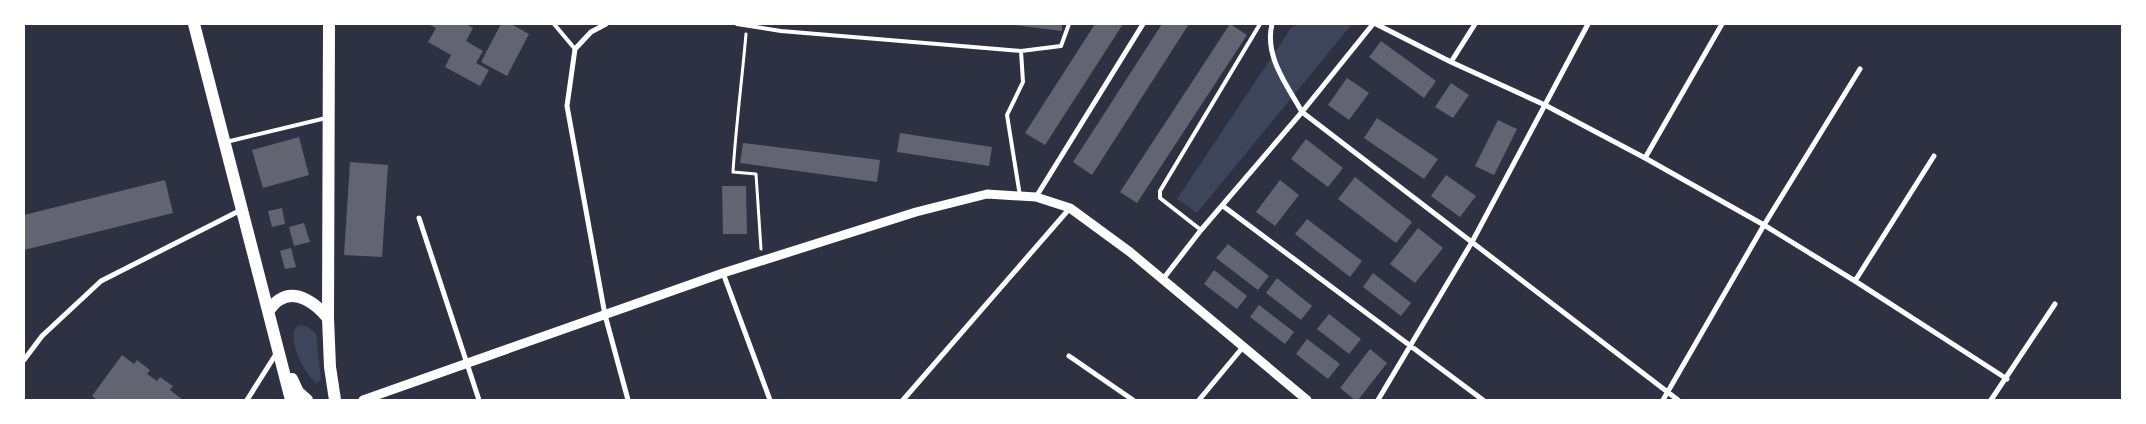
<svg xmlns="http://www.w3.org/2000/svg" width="2146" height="424" viewBox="0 0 2146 424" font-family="Commissioner,sans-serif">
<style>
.green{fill:#3c4559}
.building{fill:#626471}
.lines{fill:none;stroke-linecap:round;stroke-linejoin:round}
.path{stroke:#fff;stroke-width:3}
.service{stroke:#fff;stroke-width:4}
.minor{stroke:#fff;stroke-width:5}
.tertiary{stroke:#fff;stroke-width:9}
.primary{stroke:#fff;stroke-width:12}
</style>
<rect width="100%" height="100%" fill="#2d3142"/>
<path class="green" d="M 1298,24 L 1352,24 L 1197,213 L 1177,199 L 1291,28 Z
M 300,325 L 306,326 L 316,333 L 321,379 L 317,384 C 305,375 287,341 296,327 Z"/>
<path class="building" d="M 428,24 L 466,24 L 473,28 L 466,41 L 483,51 L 476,63 L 489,70 L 480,86 L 445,67 L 451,55 L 428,42 L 436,28 Z
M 501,24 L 511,24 L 529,34 L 507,76 L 481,62 Z
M 1007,24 L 1062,24 L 1062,31 Z
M 1095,24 L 1123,24 L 1045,145 L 1025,133 Z
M 1162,24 L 1189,24 L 1092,175 L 1073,162 Z
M 1230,24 L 1247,35 L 1137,203 L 1120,192 Z
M 1381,41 L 1436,81 L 1424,98 L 1369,57 Z
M 1347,78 L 1369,93 L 1349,120 L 1328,105 Z
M 1451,83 L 1469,95 L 1453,118 L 1435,107 Z
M 1377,118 L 1438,159 L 1424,179 L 1364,138 Z
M 1498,120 L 1517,129 L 1494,175 L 1475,166 Z
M 900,133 L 992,147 L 989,166 L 897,152 Z
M 299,137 L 309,175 L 263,188 L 252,150 Z
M 1306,139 L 1343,168 L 1328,187 L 1291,159 Z
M 743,143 L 880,160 L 877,182 L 740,163 Z
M 350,162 L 388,165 L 382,257 L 344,255 Z
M 1446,175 L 1476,196 L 1460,217 L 1431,196 Z
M 1355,177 L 1412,222 L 1396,243 L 1338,199 Z
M 165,180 L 173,213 L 24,250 L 24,215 Z
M 1280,180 L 1299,195 L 1275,226 L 1256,212 Z
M 722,186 L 746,186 L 747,234 L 723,234 Z
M 282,208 L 285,224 L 272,227 L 268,211 Z
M 1307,219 L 1362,261 L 1350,277 L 1295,234 Z
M 304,223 L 310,242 L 294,246 L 289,227 Z
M 1418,228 L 1443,248 L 1415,283 L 1390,264 Z
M 1228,244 L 1269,276 L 1258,290 L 1216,258 Z
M 291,248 L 296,267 L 285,269 L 280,251 Z
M 1214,270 L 1247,296 L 1237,309 L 1204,284 Z
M 1373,273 L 1411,303 L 1401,316 L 1363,287 Z
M 1277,278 L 1312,306 L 1301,320 L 1266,293 Z
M 1259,305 L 1294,332 L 1285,344 L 1250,317 Z
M 1329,314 L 1361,339 L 1349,354 L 1317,329 Z
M 1307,339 L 1340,364 L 1328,379 L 1296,354 Z
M 1370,349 L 1387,363 L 1358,400 L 1355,400 L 1340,388 Z
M 122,355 L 134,364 L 137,360 L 150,370 L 147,374 L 157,381 L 160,377 L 173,386 L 170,390 L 183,400 L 97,400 L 92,396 Z"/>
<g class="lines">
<path class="path" d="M 746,34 C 742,80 736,125 733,172 L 756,174 L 761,249"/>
<path class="service" d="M 554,24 L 575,49
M 737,24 L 781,31 L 1021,51 L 1061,46 L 1069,24
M 226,142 L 326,118
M 1020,196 L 1007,115 L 1023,82 L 1021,51
M 1201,230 L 1160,198 L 1160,191 L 1260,24"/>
<path class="minor" d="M 606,24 L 591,32 L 575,49 L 567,106 L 605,315 L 628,400
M 1272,24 C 1264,56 1287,85 1302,112 L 1678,400
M 1376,24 L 1451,62 L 1545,105 L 1645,158 L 1764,225 L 1855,281 L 2007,379
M 1451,62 L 1475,24
M 1645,158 L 1722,24
M 1036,197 L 1143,24
M 1223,206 L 1483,400
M 419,218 L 479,400
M 723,273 L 770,400
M 1163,279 L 1201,230 L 1302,112 L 1373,24
M 1855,281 L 1934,156
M 1069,356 L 1133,400
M 24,360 L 42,336 L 101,281 L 241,210
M 247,400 L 276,354
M 903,400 L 1070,208
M 1199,400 L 1243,347
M 1378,400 L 1472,242 L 1588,24
M 1663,400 L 1764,225 L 1860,69
M 1991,400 L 2055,304"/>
<path class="tertiary" d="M 363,400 L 723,273 L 916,212 L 987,194 L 1036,197 L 1070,208 L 1130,252 L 1307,400"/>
<path class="primary" d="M 194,24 L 291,400
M 329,24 L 328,318 L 330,367 L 335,400
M 268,311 C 271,308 275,302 279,300 C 297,288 317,305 328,318
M 292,379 L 298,392 L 307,400"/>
</g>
<rect width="2146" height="424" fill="none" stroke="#ffffff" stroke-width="50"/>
</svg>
